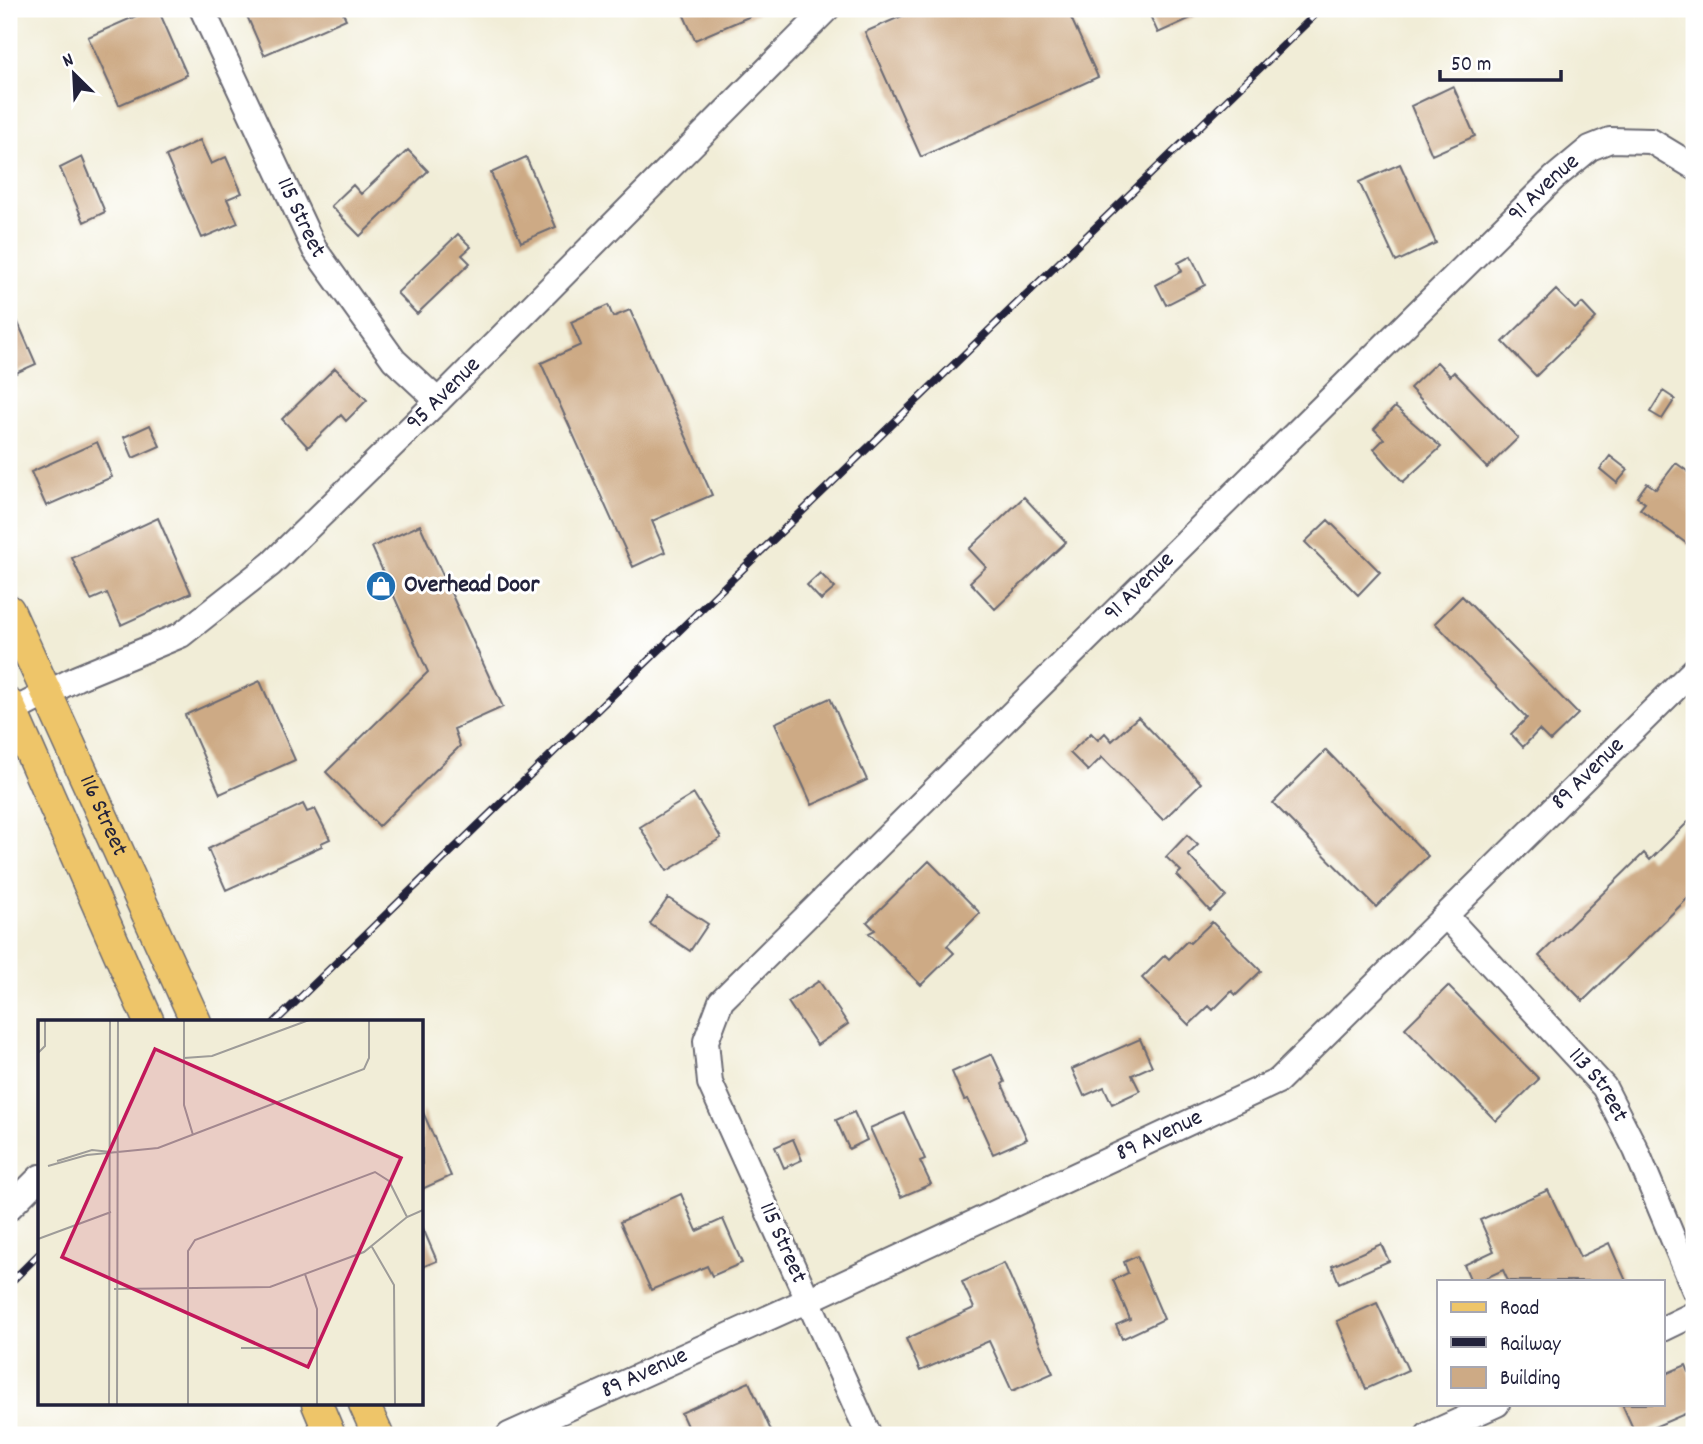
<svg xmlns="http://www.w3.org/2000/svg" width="1703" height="1444" viewBox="0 0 1703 1444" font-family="Dekko,sans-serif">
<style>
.building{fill:#cdaa85}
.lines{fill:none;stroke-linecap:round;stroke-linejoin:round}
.minor-casing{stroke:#6a6972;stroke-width:28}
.major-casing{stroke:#6a6972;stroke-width:33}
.minor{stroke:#fff;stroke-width:24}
.major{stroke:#eec569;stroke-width:30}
.rail-casing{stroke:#22223b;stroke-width:8}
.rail{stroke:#fff;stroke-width:5;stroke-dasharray:16;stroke-linecap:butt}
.labels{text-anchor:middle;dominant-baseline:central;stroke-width:6;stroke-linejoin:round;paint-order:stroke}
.street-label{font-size:24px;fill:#22223b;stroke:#fff}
.poi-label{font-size:24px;font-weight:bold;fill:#22223b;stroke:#fff;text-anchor:start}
.inset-road{fill:none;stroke:#9e9c99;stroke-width:2}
.view{fill:#c2185b;fill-opacity:0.15;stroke:#c2185b;stroke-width:3.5}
.inset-edge{fill:none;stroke:#22223b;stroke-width:3.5}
</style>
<rect width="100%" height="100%" fill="#fff"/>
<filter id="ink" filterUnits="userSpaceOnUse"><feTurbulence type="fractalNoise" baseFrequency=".0143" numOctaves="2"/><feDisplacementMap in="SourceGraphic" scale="14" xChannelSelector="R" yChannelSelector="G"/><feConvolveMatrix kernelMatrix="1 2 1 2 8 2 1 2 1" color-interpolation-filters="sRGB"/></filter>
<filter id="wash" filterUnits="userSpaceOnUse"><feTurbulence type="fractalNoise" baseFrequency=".00686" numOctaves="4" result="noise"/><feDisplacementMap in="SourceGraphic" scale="28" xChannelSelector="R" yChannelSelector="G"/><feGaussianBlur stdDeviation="1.57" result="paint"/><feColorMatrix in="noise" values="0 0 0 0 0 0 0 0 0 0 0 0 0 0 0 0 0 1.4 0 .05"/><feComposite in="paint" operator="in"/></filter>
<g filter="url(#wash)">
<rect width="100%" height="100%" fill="#f1edd7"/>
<g id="blocks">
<path class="building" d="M 152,9 L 158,9 L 187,75 L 119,105 L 88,37 Z
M 244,9 L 341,9 L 346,19 L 264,55 Z
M 681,9 L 767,9 L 695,40 Z
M 918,9 L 1067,9 L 1098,77 L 921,157 L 865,32 Z
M 1147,9 L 1211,9 L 1158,33 Z
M 1453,86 L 1475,136 L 1432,155 L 1411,106 Z
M 200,140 L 211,164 L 226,157 L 242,193 L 227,199 L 238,223 L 202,238 L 166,156 Z
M 408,150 L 428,171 L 360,236 L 331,206 L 353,185 L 361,194 Z
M 82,157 L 105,212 L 84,222 L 60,168 Z
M 526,157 L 556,227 L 521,242 L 491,173 Z
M 1400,164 L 1436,243 L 1396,262 L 1359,182 Z
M 458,234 L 471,247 L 462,255 L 470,263 L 417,314 L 397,293 Z
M 1191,256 L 1205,285 L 1166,305 L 1156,285 L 1182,271 L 1178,263 Z
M 1556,290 L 1575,309 L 1582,303 L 1596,318 L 1536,376 L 1503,342 Z
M 9,302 L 36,364 L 9,376 Z
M 608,305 L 613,317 L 630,310 L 712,495 L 652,521 L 665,552 L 633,567 L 541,363 L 581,345 L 571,322 Z
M 1437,362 L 1450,376 L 1454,372 L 1518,438 L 1487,468 L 1410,388 Z
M 335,368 L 367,400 L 346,421 L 341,415 L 308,447 L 282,419 Z
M 1663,391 L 1675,399 L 1662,419 L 1650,412 Z
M 1395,407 L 1441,447 L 1403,482 L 1374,449 L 1384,439 L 1374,429 Z
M 150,425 L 160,446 L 133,458 L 124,437 Z
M 97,442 L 112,477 L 46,506 L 31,472 Z
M 1610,456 L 1628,470 L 1617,483 L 1600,469 Z
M 1676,463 L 1694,476 L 1694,549 L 1640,509 L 1645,503 L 1637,497 L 1647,483 L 1656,489 Z
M 1024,497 L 1066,542 L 995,609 L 970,582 L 986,567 L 969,549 Z
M 158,518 L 191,593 L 121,625 L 107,593 L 91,600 L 72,558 Z
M 1328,520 L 1380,572 L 1358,595 L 1305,542 Z
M 420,525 L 503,707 L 454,729 L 460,746 L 379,826 L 326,772 L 428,672 L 372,547 Z
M 820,573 L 835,588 L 821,600 L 807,585 Z
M 1462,596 L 1578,714 L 1550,741 L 1539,730 L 1523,747 L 1511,734 L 1527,718 L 1435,623 Z
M 260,681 L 295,760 L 220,794 L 185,715 Z
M 830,698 L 867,780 L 812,805 L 775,723 Z
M 1138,717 L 1201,783 L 1163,820 L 1102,757 L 1088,771 L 1070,753 L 1091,733 L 1098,740 L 1105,733 L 1112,741 Z
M 1326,750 L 1428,856 L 1376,907 L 1273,803 Z
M 694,794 L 721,838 L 667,871 L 640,827 Z
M 303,804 L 307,812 L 315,809 L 330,839 L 321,843 L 322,846 L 226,890 L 208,849 Z
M 1694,816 L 1694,892 L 1583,1001 L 1539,956 L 1644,853 L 1650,860 Z
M 1187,835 L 1198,845 L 1188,855 L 1226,896 L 1210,911 L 1177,875 L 1181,871 L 1166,857 Z
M 929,861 L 980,913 L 947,946 L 954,953 L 921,985 L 869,933 L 875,930 L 867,922 Z
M 668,898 L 708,924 L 690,951 L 650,924 Z
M 1212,922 L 1261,971 L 1236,995 L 1232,991 L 1213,1010 L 1209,1006 L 1189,1025 L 1142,978 L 1165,955 L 1169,959 L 1187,941 L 1190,943 Z
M 819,981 L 848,1024 L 817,1045 L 788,1002 Z
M 1448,986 L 1539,1079 L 1496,1121 L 1405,1028 Z
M 1140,1039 L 1152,1066 L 1132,1075 L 1140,1091 L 1112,1104 L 1104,1087 L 1084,1096 L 1072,1069 Z
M 992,1054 L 1005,1082 L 1002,1084 L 1027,1139 L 993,1154 L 968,1099 L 964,1100 L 952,1072 Z
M 422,1110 L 451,1176 L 422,1189 Z
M 854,1112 L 867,1140 L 849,1149 L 836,1120 Z
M 904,1113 L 925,1159 L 920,1161 L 931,1184 L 901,1197 L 870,1128 Z
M 793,1139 L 802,1160 L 784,1168 L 775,1147 Z
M 1548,1190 L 1580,1257 L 1609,1243 L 1626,1281 L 1508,1281 L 1503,1270 L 1479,1281 L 1471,1281 L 1464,1265 L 1494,1251 L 1480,1220 Z
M 681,1194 L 697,1231 L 723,1219 L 742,1263 L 712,1276 L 707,1266 L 651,1290 L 620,1222 Z
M 422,1226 L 437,1261 L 422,1267 Z
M 1381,1244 L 1389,1261 L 1339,1283 L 1332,1266 Z
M 1137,1256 L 1164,1319 L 1122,1339 L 1116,1325 L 1130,1319 L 1113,1280 L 1128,1273 L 1124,1262 Z
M 1004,1263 L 1053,1373 L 1012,1391 L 989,1341 L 920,1371 L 906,1339 L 974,1308 L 962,1282 Z
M 1377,1303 L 1408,1370 L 1366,1389 L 1337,1321 Z
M 1686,1365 L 1694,1384 L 1694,1410 L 1636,1435 L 1622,1404 L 1663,1404 L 1663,1375 Z
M 749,1382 L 773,1435 L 691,1435 L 681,1413 Z"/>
</g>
</g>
<g filter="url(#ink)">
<use href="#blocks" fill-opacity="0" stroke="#6a6972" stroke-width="2"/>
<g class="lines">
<g class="minor-casing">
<g id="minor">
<path id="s1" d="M 202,9 L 315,250 L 394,360 L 438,401"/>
<path id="s2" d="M 9,713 L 77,678 L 181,635 L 271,564 L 438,401 L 827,9"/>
<path id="s3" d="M 1446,916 L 1604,1087 L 1636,1150 L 1694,1289"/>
<path d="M 9,1208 L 40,1177"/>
<path d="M 1663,1329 L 1694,1314"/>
<path id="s4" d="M 509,1435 L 808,1300 L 1278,1081 L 1694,670"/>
<path id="s5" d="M 869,1435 L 710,1083 L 706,1041 L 721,1001 L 1554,178 L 1590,148 L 1610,140 L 1651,141 L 1694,167"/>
<path d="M 1428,1435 L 1497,1404"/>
</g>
</g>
<g class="major-casing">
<g id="major">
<path id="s6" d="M 9,610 L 196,1022"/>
<path d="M 9,704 L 149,1022"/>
<path d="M 317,1404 L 330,1435"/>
<path d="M 364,1404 L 378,1435"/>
</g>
</g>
<use href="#minor" class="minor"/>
<use href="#major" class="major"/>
<g class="rail-casing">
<path id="rail" d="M 275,1022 L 1321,9
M 9,1284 L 40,1253"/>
</g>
<use href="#rail" class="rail"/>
</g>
</g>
<defs>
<g id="shop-disc" transform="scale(1.575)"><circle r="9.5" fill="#1f6fb2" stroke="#fff"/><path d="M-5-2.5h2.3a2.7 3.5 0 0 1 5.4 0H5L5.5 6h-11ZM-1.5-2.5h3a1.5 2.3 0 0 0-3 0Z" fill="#fff"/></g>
</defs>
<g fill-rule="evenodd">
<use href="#shop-disc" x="381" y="586"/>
</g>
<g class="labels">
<g class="street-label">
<text stroke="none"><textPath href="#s5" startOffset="1628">91 Avenue</textPath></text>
<text stroke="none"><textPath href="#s1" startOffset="231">115 Street</textPath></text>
<text stroke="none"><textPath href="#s2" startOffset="546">95 Avenue</textPath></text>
<text stroke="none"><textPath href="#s5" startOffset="1060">91 Avenue</textPath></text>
<text stroke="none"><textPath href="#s4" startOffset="1283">89 Avenue</textPath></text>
<text stroke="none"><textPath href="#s6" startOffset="226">116 Street</textPath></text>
<text stroke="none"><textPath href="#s3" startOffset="228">113 Street</textPath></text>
<text stroke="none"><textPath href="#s4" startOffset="716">89 Avenue</textPath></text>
<text transform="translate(782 1243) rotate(66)">115 Street</text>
<text stroke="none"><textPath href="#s4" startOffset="149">89 Avenue</textPath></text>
</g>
<g class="poi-label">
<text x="404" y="586">Overhead Door</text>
</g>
</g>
<g transform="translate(38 1020)">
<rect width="385" height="385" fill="#f1edd7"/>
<path class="inset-road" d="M 146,0 L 146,85 L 155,115M 0,33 L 7,26 L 7,0M 146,38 L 174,36 L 271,0M 19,141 L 54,130 L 73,132M 10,146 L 49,135 L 120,128 L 326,49 L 331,38 L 331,0M 0,219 L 73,192M 334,227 L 356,265 L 357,385M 267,254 L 279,289 L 279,385M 76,269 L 232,267 L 326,232 L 369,197 L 385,190M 203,328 L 279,328M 71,385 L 72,0M 79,385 L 80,0M 150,385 L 150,231 L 157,220 L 337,152 L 351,161 L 369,197"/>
<path class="view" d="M 117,29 L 363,138 L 270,347 L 24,237 Z"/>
<rect width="385" height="385" class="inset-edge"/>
</g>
<rect width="1703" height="1444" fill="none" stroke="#fff" stroke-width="35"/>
<rect x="1437" y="1280" width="228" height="126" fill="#ffffff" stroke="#a7a7b1" stroke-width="2"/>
<rect x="1451" y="1302" width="35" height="10" fill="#eec569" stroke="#a7a7b1" stroke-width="2"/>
<text x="1500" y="1314" font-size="21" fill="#22223b">Road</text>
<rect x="1451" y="1337" width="35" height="10" fill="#22223b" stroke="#a7a7b1" stroke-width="2"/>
<text x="1500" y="1350" font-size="21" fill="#22223b">Railway</text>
<rect x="1451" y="1367" width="35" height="21" fill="#cdaa85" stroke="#a7a7b1" stroke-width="2"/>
<text x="1500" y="1384" font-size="21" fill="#22223b">Building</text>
<g transform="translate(74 74) rotate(336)" stroke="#ffffff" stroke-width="5" paint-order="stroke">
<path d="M0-5L12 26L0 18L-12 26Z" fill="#22223b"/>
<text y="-10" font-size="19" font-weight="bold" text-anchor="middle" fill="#22223b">N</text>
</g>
<path d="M1440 70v10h121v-10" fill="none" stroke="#22223b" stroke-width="3.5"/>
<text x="1451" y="70" font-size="21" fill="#22223b" stroke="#ffffff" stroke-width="5" paint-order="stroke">50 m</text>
</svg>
